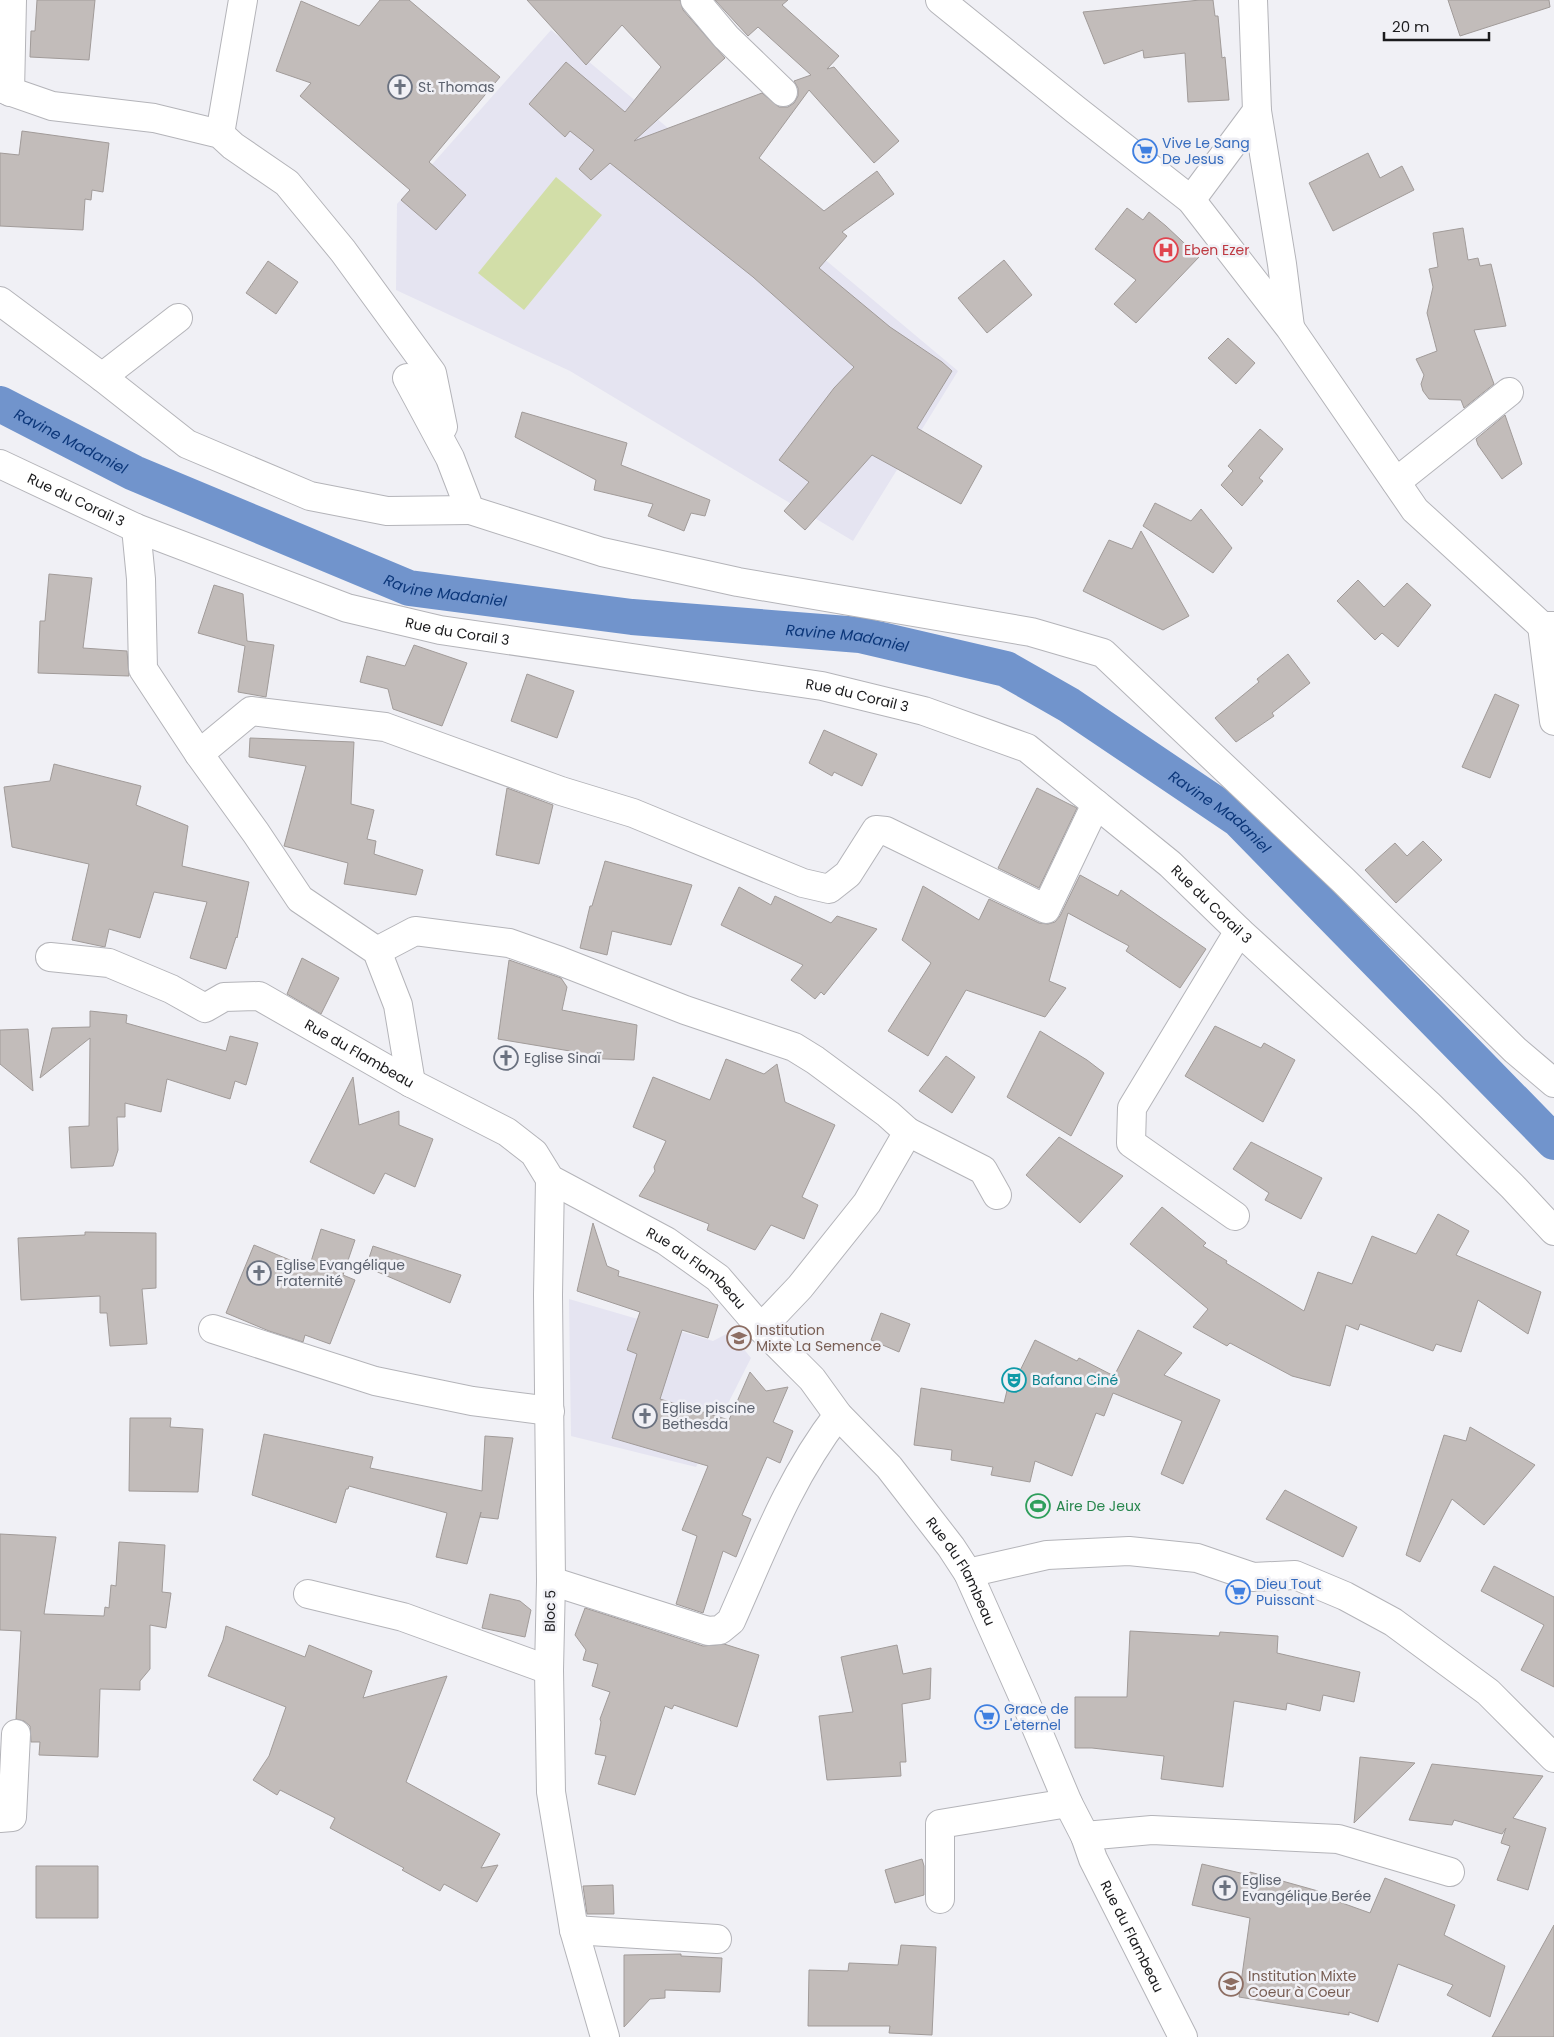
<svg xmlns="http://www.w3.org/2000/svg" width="1554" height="2037" viewBox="0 0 1554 2037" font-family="Poppins,sans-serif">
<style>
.built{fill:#e5e4f1}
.garden{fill:#d2dea8}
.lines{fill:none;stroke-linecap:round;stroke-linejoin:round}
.canal{stroke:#7194cc;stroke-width:36}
.building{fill:#c2bcba;stroke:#a19b99}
.minor-casing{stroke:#b4b4b9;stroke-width:30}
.minor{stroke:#fff;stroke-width:28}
.labels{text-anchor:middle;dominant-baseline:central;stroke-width:5;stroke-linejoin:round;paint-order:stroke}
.worship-label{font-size:14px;fill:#5b616d;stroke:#f0f0f5;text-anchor:start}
.shop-label{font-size:14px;fill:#366cbe;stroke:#f0f0f5;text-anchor:start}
.health-label{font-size:14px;fill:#be3a42;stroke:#f0f0f5;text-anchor:start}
.street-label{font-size:14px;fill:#1b1b1d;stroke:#f0f0f5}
.education-label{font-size:14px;fill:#785e54;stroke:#f0f0f5;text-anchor:start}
.culture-label{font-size:14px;fill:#0d838f;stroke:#f0f0f5;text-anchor:start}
.leisure-label{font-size:14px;fill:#27864d;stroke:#f0f0f5;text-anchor:start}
.water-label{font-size:15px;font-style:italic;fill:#0c377a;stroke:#f0f0f5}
</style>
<rect width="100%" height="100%" fill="#f0f0f5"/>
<path class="built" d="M 551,30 L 958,371 L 853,541 L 570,371 L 396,290 L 397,204 Z
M 569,1299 L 713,1341 L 730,1332 L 751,1358 L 696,1467 L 571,1436 Z"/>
<path class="garden" d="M 556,177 L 602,215 L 524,310 L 478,273 Z"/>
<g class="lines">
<path class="canal" id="s1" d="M 0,404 L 134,473 L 409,588 L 632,617 L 860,635 L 1006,669 L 1069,705 L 1238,819 L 1554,1142"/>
</g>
<path class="building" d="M 37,0 L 95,0 L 89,60 L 30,57 L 31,31 L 35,31 Z
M 380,0 L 409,0 L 500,77 L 429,162 L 466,195 L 436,230 L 401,200 L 410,190 L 300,96 L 311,83 L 276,71 L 301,1 L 359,26 Z
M 527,0 L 680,0 L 683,10 L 725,58 L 634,141 L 762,93 L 779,107 L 788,107 L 794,103 L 798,96 L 798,88 L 794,81 L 811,75 L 758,27 L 748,36 L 715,0 L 788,0 L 782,5 L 839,56 L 827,69 L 834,67 L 899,141 L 874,163 L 809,90 L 759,158 L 824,211 L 877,171 L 894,194 L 842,232 L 847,236 L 819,268 L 890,327 L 942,362 L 952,371 L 917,428 L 982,466 L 961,504 L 872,455 L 805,530 L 784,511 L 809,482 L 779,460 L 834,388 L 854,367 L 753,277 L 610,163 L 591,180 L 579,169 L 594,150 L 570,131 L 565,137 L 529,104 L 566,62 L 625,112 L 661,67 L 622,25 L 586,65 Z
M 1200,0 L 1213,0 L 1215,16 L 1218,16 L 1222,58 L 1225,57 L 1229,100 L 1188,102 L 1185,53 L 1144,58 L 1143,50 L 1104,64 L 1083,12 Z
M 1448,0 L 1549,0 L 1550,7 L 1460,36 Z
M 22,131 L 109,143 L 103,192 L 92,190 L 91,200 L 85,199 L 83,230 L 0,226 L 0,153 L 19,155 Z
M 1368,153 L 1380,178 L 1402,166 L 1414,190 L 1333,231 L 1309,183 Z
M 1127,208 L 1143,220 L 1149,212 L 1166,226 L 1199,257 L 1136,323 L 1114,304 L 1136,280 L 1095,249 Z
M 1463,228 L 1468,260 L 1478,258 L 1480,266 L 1491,264 L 1506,326 L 1474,330 L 1494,384 L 1464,408 L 1461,400 L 1429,399 L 1423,391 L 1421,384 L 1424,375 L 1416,359 L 1437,351 L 1427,313 L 1433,287 L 1429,269 L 1438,267 L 1433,233 Z
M 1004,260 L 1032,295 L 987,333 L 958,298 Z
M 268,261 L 298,282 L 276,314 L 246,293 Z
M 1228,338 L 1255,363 L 1236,384 L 1208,358 Z
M 522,412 L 627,443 L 621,465 L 710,500 L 705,516 L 691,513 L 684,531 L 648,516 L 653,504 L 594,490 L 596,480 L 515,437 Z
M 1505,415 L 1522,464 L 1502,479 L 1478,445 L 1476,439 Z
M 1260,429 L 1283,449 L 1259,478 L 1263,481 L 1242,506 L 1221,485 L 1233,471 L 1228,466 Z
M 1155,503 L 1191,521 L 1201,509 L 1232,548 L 1213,573 L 1143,526 Z
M 1141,531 L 1189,616 L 1163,630 L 1083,591 L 1109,540 L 1132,549 Z
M 49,574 L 92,578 L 83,648 L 127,651 L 129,676 L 38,673 L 40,621 L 45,621 Z
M 1358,580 L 1384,607 L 1407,583 L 1431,605 L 1398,647 L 1382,633 L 1375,640 L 1337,601 Z
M 214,585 L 243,594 L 247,641 L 274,645 L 266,697 L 238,692 L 245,646 L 198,633 Z
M 414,645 L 467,663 L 442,726 L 393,709 L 388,689 L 360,682 L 367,656 L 405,666 Z
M 1288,654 L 1310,683 L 1272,713 L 1274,716 L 1236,742 L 1215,718 L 1259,682 L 1257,679 Z
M 527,674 L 574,691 L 557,738 L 511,721 Z
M 1495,694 L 1519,705 L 1490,778 L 1462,767 Z
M 824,730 L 877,754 L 862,786 L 834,772 L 832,776 L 809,763 Z
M 250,738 L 354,742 L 351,804 L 374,810 L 367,839 L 376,841 L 374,854 L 423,870 L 416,895 L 344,884 L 348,863 L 284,846 L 306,766 L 249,757 Z
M 54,764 L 141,786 L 136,805 L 188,826 L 182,866 L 249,882 L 237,938 L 236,937 L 226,969 L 190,958 L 207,902 L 154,892 L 140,938 L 109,929 L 105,947 L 72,940 L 89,864 L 12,847 L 4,787 L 50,781 Z
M 507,788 L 553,805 L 539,864 L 496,855 Z
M 1037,788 L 1077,808 L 1039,888 L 998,868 Z
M 1423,841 L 1442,860 L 1396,903 L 1365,870 L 1395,843 L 1407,856 Z
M 605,861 L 692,885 L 671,945 L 612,931 L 607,955 L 580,948 L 590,906 L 592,906 Z
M 1080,875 L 1118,896 L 1121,890 L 1206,949 L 1180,988 L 1126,951 L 1129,946 L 1068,913 L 1049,981 L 1066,988 L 1045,1017 L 966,990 L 928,1056 L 888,1031 L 931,963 L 902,940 L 923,886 L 979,920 L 989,899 L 1039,923 L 1048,924 L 1055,922 L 1060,916 Z
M 739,887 L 771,905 L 775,896 L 831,923 L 837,916 L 877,929 L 824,995 L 821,992 L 815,999 L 791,980 L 803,965 L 721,925 Z
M 302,958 L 339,978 L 321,1014 L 287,994 Z
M 509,960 L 561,978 L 567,987 L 562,1010 L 637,1025 L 634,1060 L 576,1058 L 576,1052 L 498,1039 Z
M 90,1011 L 127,1015 L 126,1023 L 226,1051 L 230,1036 L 258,1043 L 246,1085 L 235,1081 L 230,1099 L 167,1079 L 161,1112 L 125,1103 L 125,1117 L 117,1117 L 118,1150 L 113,1166 L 71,1168 L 69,1127 L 89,1126 L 90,1038 L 40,1078 L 52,1028 L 90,1027 Z
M 1215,1026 L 1261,1048 L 1264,1043 L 1295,1060 L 1263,1122 L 1185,1076 Z
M 28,1029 L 33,1091 L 0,1064 L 0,1030 Z
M 1040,1031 L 1087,1060 L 1104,1073 L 1071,1136 L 1007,1097 Z
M 946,1056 L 975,1077 L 952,1113 L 919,1091 Z
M 726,1059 L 764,1074 L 777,1064 L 785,1102 L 835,1125 L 802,1197 L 818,1205 L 804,1239 L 771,1225 L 755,1250 L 707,1230 L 709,1224 L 639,1196 L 655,1171 L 654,1167 L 666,1141 L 633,1127 L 653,1077 L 710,1100 Z
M 353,1077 L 359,1125 L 399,1111 L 399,1125 L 433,1139 L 415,1187 L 385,1173 L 374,1194 L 310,1162 Z
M 1059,1137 L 1123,1176 L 1080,1223 L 1026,1175 Z
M 1251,1142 L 1322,1178 L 1301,1219 L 1265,1200 L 1269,1193 L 1233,1169 Z
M 1162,1207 L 1206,1243 L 1203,1246 L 1227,1261 L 1226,1263 L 1304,1311 L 1318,1272 L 1352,1284 L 1372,1236 L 1416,1254 L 1438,1214 L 1469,1231 L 1456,1255 L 1541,1292 L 1528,1334 L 1478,1300 L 1461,1352 L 1436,1344 L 1433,1351 L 1360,1324 L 1358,1330 L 1346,1325 L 1330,1386 L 1292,1376 L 1230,1343 L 1227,1346 L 1193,1327 L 1208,1309 L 1130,1244 Z
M 593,1223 L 607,1266 L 619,1271 L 618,1276 L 718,1305 L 708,1338 L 682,1330 L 660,1399 L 729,1420 L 750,1372 L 766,1391 L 788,1387 L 773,1422 L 793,1431 L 780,1463 L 767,1457 L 742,1515 L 751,1519 L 736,1557 L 723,1551 L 703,1613 L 676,1604 L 697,1536 L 682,1530 L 708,1466 L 612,1438 L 637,1354 L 627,1350 L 640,1312 L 577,1291 Z
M 321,1229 L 355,1240 L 343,1275 L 355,1280 L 330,1344 L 305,1335 L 303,1342 L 269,1331 L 226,1313 L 254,1245 L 309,1268 Z
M 85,1232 L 156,1233 L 156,1288 L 142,1289 L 147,1344 L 110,1346 L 107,1313 L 100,1313 L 100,1296 L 21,1300 L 18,1238 L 85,1235 Z
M 373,1246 L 461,1275 L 450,1303 L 366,1267 Z
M 881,1313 L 910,1324 L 899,1352 L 871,1340 Z
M 1138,1330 L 1182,1353 L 1164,1375 L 1220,1400 L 1183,1484 L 1161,1474 L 1182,1421 L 1113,1393 L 1104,1416 L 1096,1413 L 1072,1476 L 1035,1461 L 1030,1482 L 991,1475 L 993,1467 L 951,1460 L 952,1450 L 914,1445 L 921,1388 L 1004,1403 L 1009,1382 L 1014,1383 L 1035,1340 L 1077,1361 L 1079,1358 L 1114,1376 Z
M 130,1418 L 171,1418 L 170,1427 L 203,1429 L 198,1492 L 129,1491 Z
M 1470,1427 L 1535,1465 L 1484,1525 L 1452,1499 L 1420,1562 L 1406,1555 L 1444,1435 L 1466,1441 Z
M 264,1434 L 373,1457 L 370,1468 L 482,1491 L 485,1436 L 513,1438 L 498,1519 L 480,1517 L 481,1512 L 467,1564 L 436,1557 L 447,1513 L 349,1486 L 348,1489 L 346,1489 L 336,1523 L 252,1495 Z
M 1285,1490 L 1357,1527 L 1343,1557 L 1266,1519 Z
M 0,1534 L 56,1537 L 44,1614 L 104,1616 L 105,1607 L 109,1608 L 111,1585 L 116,1586 L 119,1542 L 165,1545 L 162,1592 L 171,1593 L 166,1628 L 150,1625 L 150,1669 L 140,1681 L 140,1690 L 100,1689 L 98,1757 L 39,1755 L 40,1742 L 31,1742 L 30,1726 L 24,1721 L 16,1719 L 21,1631 L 0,1630 Z
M 1494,1566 L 1554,1597 L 1554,1687 L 1521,1670 L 1544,1625 L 1481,1591 Z
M 490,1594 L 520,1601 L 531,1610 L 525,1637 L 482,1628 Z
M 585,1608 L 703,1646 L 724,1644 L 759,1655 L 737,1727 L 674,1705 L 672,1709 L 665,1706 L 635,1795 L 598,1784 L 606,1756 L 595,1754 L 601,1722 L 600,1719 L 610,1692 L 592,1686 L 598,1664 L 583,1660 L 586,1650 L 575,1635 Z
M 226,1626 L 305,1657 L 309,1645 L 372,1671 L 363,1698 L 447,1676 L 406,1782 L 500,1834 L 481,1868 L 498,1865 L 477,1902 L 444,1884 L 440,1891 L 402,1870 L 404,1868 L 330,1828 L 335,1818 L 280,1790 L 277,1795 L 253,1780 L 269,1756 L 286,1707 L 208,1676 L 223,1640 Z
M 1130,1631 L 1219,1636 L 1220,1632 L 1278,1636 L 1277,1653 L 1360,1672 L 1354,1702 L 1323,1695 L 1320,1711 L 1287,1703 L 1286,1710 L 1234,1701 L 1223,1787 L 1161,1779 L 1164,1756 L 1092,1748 L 1075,1748 L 1075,1697 L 1127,1697 Z
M 897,1645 L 903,1674 L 931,1668 L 930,1699 L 902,1704 L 906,1762 L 900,1762 L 901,1776 L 827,1780 L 819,1716 L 853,1712 L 841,1657 Z
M 1360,1757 L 1415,1763 L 1354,1823 Z
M 1432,1764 L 1543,1776 L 1513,1818 L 1546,1828 L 1528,1890 L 1497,1880 L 1510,1846 L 1501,1843 L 1506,1828 L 1502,1834 L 1454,1820 L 1452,1825 L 1409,1820 Z
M 922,1859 L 924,1866 L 924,1895 L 895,1903 L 885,1870 Z
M 1202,1864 L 1249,1875 L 1250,1872 L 1318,1891 L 1317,1894 L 1370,1913 L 1385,1878 L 1455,1905 L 1444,1935 L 1505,1966 L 1490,2017 L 1447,1995 L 1453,1985 L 1398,1964 L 1378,2022 L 1349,2012 L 1349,2015 L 1239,1997 L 1250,1918 L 1192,1905 Z
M 36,1866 L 98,1866 L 98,1918 L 36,1918 Z
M 613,1885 L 614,1914 L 587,1914 L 583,1886 Z
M 1554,1925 L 1554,2037 L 1492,2037 Z
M 901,1945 L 936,1947 L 932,2035 L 889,2033 L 890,2026 L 808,2026 L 809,1970 L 848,1971 L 849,1963 L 898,1965 Z
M 681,1954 L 681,1956 L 722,1958 L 720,1992 L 665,1990 L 665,1998 L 650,1999 L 624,2027 L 624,1955 Z"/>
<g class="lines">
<g class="minor-casing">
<g id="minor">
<path d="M 695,0 L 726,37 L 783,92"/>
<path d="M 940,0 L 1076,110 L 1191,200 L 1290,328 L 1415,510 L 1542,626 L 1554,626"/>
<path d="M 0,88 L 52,106 L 154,118 L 220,134 L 233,146 L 287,183 L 343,251 L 432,373 L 443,427"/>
<path d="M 10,92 L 12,0"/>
<path d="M 1257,111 L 1282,264 L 1290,327"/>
<path d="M 220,134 L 243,0"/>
<path d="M 1191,200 L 1257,111 L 1253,0"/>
<path d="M 0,301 L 102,377 L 187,444 L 310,496 L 387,511 L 470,510"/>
<path d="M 102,377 L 178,318"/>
<path d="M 407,378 L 450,458 L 470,510 L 602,552 L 738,582 L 1031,632 L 1103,653 L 1343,880 L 1515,1050 L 1554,1083"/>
<path id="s2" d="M 0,464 L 136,528 L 347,608 L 440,630 L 822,686 L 924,711 L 1027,748 L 1170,864 L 1239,931 L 1428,1104 L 1512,1186 L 1554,1231"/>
<path d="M 1396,482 L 1509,392"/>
<path d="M 136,528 L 141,579 L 143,669 L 199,754 L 256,833 L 300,899 L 377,951 L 398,1005 L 411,1083"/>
<path d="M 1542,626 L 1554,721"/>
<path d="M 199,754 L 251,711 L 385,727 L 561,791 L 633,813 L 803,883 L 829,889 L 848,874 L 876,830 L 886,831 L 1046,909 L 1096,804"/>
<path d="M 377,951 L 415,931 L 509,943 L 560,961 L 685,1010 L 794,1047 L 815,1060 L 888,1114 L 908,1132 L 867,1203 L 800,1287 L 761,1328"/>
<path id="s3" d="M 50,957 L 109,963 L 171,989 L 205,1008 L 224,997 L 259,996 L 411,1083 L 507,1132 L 534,1153 L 550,1179 L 666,1241 L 718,1278 L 761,1328 L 812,1379 L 838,1415 L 889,1467 L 951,1547 L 968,1573 L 1025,1701 L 1068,1803 L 1085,1836 L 1093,1859 L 1183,2037"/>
<path d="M 908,1132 L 983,1170 L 997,1195"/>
<path d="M 550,1179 L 548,1295 L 551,1581 L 549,1670 L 551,1792 L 574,1930 L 605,2037"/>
<path d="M 1235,1216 L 1131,1143 L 1132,1108 L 1239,931"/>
<path d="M 213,1329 L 375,1381 L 472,1401 L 550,1411"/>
<path d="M 968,1573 L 1047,1555 L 1129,1551 L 1197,1558 L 1253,1577 L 1295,1575 L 1345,1596 L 1393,1622 L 1488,1692 L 1554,1758"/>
<path d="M 551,1581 L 708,1631 L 720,1630 L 731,1621 C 763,1549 790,1477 838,1415"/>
<path d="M 308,1594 L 403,1617 L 549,1670"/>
<path d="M 0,1818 L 12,1817 L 16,1734"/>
<path d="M 1085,1836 L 1152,1830 L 1338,1839 L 1450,1872"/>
<path d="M 940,1899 L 940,1824 L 1068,1803"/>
<path d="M 574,1930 L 717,1939"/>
</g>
</g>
<use href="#minor" class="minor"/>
</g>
<defs>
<g id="church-ring" transform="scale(1.25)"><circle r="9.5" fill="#f0f0f5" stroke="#6b7280" stroke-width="1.5"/><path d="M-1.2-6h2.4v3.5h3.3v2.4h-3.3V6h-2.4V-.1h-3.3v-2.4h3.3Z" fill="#6b7280"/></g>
<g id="supermarket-ring" transform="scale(1.25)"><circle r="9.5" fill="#f0f0f5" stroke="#3f7fe0" stroke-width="1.5"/><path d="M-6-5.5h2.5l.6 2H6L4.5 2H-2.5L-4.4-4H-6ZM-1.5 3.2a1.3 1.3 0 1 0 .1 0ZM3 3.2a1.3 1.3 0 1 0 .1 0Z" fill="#3f7fe0"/></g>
<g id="hospital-ring" transform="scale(1.25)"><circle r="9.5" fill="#f0f0f5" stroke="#e0444e" stroke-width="1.5"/><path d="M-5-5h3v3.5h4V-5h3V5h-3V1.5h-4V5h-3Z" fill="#e0444e"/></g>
<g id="school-ring" transform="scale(1.25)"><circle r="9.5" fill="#f0f0f5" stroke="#8d6e63" stroke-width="1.5"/><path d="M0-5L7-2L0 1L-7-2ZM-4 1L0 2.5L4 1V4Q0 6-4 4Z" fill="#8d6e63"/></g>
<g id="theatre-ring" transform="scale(1.25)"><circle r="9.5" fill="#f0f0f5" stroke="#0f9aa8" stroke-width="1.5"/><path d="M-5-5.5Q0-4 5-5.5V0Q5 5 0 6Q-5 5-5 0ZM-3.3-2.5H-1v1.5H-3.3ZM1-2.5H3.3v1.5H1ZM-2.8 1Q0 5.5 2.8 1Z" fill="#0f9aa8"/></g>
<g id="stadium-ring" transform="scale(1.25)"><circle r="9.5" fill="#f0f0f5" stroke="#2e9e5b" stroke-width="1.5"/><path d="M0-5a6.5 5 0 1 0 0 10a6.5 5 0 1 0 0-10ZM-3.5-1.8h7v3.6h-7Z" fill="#2e9e5b"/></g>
</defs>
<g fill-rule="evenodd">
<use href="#church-ring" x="400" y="87"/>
<use href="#supermarket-ring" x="1145" y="151"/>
<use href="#hospital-ring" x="1166" y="250"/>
<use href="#church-ring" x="506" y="1058"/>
<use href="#church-ring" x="259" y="1273"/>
<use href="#school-ring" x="739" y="1338"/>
<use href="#theatre-ring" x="1014" y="1380"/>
<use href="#church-ring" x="645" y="1416"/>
<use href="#stadium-ring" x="1038" y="1506"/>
<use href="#supermarket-ring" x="1238" y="1592"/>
<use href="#supermarket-ring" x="987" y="1717"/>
<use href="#church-ring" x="1225" y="1888"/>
<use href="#school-ring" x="1231" y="1984"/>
</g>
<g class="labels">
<g class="worship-label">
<text x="418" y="87">St. Thomas</text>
<text x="524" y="1058">Eglise Sinaï</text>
<text x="276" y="1265">Eglise Evangélique<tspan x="276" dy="16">Fraternité</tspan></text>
<text x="662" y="1408">Eglise piscine<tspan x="662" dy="16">Bethesda</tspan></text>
<text x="1242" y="1880">Eglise<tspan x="1242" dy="16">Evangélique Berée</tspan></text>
</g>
<g class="shop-label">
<text x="1162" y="143">Vive Le Sang<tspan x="1162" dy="16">De Jesus</tspan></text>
<text x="1256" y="1584">Dieu Tout<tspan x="1256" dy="16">Puissant</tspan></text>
<text x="1004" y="1709">Grace de<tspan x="1004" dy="16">L'eternel</tspan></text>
</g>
<g class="health-label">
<text x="1184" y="250">Eben Ezer</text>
</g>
<g class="street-label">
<text stroke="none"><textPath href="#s2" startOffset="84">Rue du Corail 3</textPath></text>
<text stroke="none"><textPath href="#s2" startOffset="489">Rue du Corail 3</textPath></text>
<text stroke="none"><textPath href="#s2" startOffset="894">Rue du Corail 3</textPath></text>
<text stroke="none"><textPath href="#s2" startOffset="1314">Rue du Corail 3</textPath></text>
<text stroke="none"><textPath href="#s3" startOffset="338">Rue du Flambeau</textPath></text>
<text stroke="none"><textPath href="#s3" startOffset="742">Rue du Flambeau</textPath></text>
<text stroke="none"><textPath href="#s3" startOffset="1148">Rue du Flambeau</textPath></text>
<text transform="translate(550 1611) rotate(-89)">Bloc 5</text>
<text stroke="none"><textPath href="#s3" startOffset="1552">Rue du Flambeau</textPath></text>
</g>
<g class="education-label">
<text x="756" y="1330">Institution<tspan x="756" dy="16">Mixte La Semence</tspan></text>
<text x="1248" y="1976">Institution Mixte<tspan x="1248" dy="16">Coeur à Coeur</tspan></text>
</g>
<g class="culture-label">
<text x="1032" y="1380">Bafana Ciné</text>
</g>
<g class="leisure-label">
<text x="1056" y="1506">Aire De Jeux</text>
</g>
<g class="water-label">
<text stroke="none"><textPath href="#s1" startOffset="80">Ravine Madaniel</textPath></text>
<text stroke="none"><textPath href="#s1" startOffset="485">Ravine Madaniel</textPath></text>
<text stroke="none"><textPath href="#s1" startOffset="890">Ravine Madaniel</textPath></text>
<text stroke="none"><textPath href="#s1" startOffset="1310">Ravine Madaniel</textPath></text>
</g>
</g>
<path d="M1384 32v8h105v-8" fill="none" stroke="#1b1b1d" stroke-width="2.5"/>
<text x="1392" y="32" font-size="15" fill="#1b1b1d" stroke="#f0f0f5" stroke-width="4" paint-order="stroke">20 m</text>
</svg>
